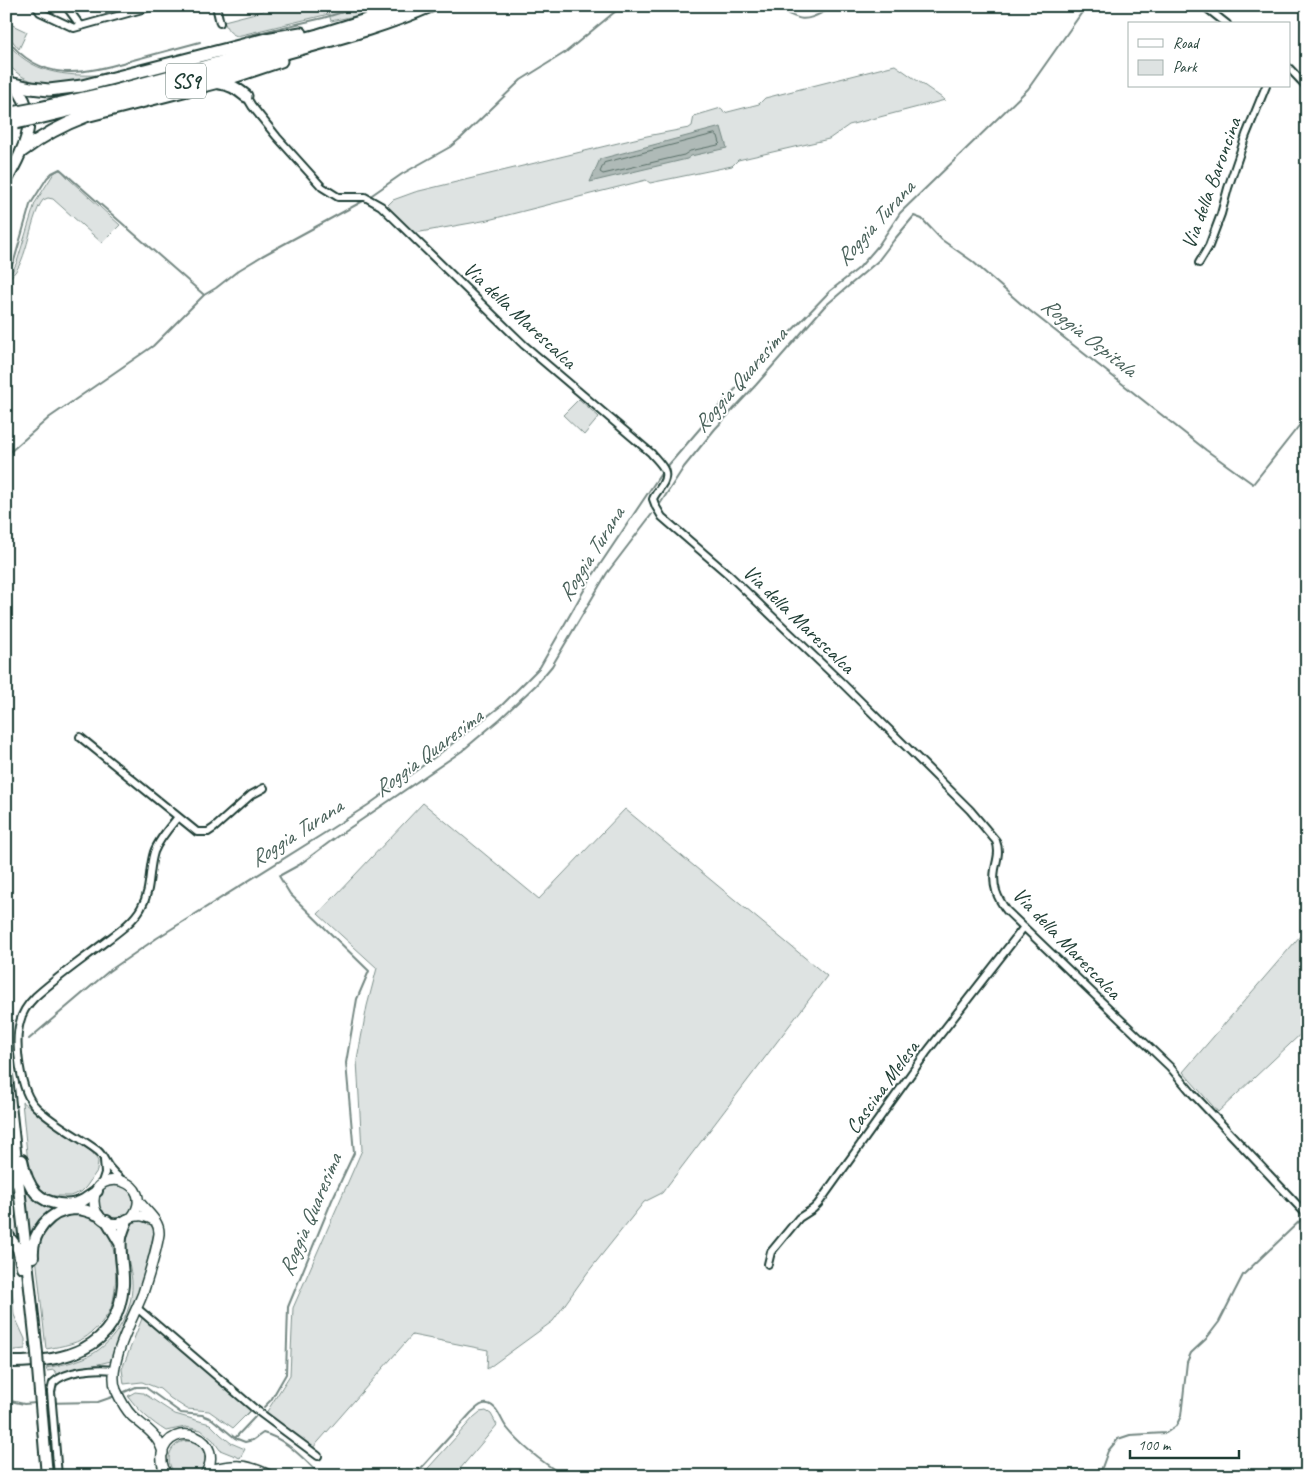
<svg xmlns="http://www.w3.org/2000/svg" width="1313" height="1482" viewBox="0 0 1313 1482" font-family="Caveat,sans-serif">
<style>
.green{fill:#dee3e2;stroke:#7e908b}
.water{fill:#afbab7;stroke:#758883}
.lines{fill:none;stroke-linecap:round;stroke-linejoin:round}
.shore{stroke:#596f68;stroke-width:1}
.stream{stroke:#758883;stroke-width:2}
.street-casing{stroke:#1f3d34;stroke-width:10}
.secondary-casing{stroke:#1f3d34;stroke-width:12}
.primary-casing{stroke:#1f3d34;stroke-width:14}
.highway-casing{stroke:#1f3d34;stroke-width:15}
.street{stroke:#fff;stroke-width:6}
.secondary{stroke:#fff;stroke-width:9}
.primary{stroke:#fff;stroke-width:10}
.highway{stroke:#fff;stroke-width:11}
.primary-bridge-casing{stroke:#1f3d34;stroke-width:14;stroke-linecap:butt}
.highway-bridge-casing{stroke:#1f3d34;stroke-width:15;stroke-linecap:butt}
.primary-bridge{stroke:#fff;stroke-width:10}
.highway-bridge{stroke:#fff;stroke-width:11}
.labels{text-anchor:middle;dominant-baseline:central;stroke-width:4;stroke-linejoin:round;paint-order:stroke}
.shield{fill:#fff;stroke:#627771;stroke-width:1}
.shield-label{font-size:20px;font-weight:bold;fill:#1f3d34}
.street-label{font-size:21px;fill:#1f3d34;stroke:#fff}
.water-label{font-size:22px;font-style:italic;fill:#4a625b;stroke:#fff}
</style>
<rect width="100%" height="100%" fill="#fff"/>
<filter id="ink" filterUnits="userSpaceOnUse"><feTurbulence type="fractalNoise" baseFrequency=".02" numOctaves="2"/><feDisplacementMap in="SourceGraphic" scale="10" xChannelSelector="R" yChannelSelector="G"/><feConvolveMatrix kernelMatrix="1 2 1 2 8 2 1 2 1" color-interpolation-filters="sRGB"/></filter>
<g filter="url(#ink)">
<path class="green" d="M 262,6 L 394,6 L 374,12 L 331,21 L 329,14 L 237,36 C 229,33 227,29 224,21 L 263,11 Z
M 6,22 L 27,32 L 19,49 L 6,33 Z
M 6,41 C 31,74 64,76 102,75 C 67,83 30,95 6,61 Z
M 895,65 L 945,100 L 849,125 L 829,139 L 738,160 L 732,166 L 650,183 L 646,180 L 488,220 L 415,233 L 387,206 L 393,200 L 415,192 L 647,136 L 689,128 L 692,126 L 694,116 L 721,108 L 724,113 L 759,104 L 765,98 Z
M 59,170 L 62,171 L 69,179 L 120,225 L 102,243 L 53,199 L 48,198 L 43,200 C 28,219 28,271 6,279 L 6,277 L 13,270 L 17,262 L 35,203 L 54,173 Z
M 579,399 L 599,417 L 584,435 L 563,415 Z
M 423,803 L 539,899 L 625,809 L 827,976 L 662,1193 L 644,1202 L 588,1272 L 553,1321 L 487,1369 L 488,1350 L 412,1335 L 312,1449 L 266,1413 L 290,1375 L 293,1308 L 362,1150 L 357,1060 L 367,1006 L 377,968 L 318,914 Z
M 1307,928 L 1307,1028 L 1218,1112 L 1183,1072 Z
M 22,1102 L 92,1152 L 98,1161 L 97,1171 L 86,1187 L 81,1192 L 70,1196 L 49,1196 L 37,1188 L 29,1174 Z
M99 1201a17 17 0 1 1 34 0a17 17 0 1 1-34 0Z
M 13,1186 L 18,1237 L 6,1226 L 6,1201 L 9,1198 Z
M 25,1188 L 40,1204 L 54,1209 C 42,1215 37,1223 30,1235 Z
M 73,1212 C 84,1214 96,1218 104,1227 C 118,1242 119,1294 109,1312 C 106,1318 98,1327 92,1332 C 80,1344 62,1346 46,1349 L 35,1247 L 48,1224 L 61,1216 Z
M 138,1220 C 148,1220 152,1224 154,1232 C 149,1251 146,1270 140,1289 C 131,1313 118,1336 111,1361 L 57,1374 L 54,1370 L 47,1371 L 46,1368 C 59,1365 72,1363 84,1358 C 112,1347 133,1314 132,1284 C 132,1264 116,1232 138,1220 Z
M 6,1242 L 9,1246 L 14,1315 L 25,1339 L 25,1349 L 7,1351 Z
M 143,1316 L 251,1410 L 233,1428 L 209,1411 L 187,1409 L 170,1398 L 160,1389 L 142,1382 L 124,1384 L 122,1369 Z
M 135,1392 L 143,1393 L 175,1414 L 210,1424 L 221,1435 L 231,1443 L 245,1449 L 240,1458 L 220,1450 L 213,1440 L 201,1430 L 185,1427 L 166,1431 C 151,1422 138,1410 128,1396 Z
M 486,1411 L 491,1414 L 497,1425 L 454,1476 L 421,1476 L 474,1417 L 480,1412 Z
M169 1459a18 18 0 1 1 36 0a18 18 0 1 1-36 0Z"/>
<path class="water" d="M 721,127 L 727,148 L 691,156 L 687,159 L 590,182 L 600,159 Z"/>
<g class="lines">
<path class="shore" d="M 715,134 L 718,136 L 720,143 L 718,145 L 690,151 L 684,155 L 603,174 L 600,172 L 604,163 Z"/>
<path class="stream" d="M 773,6 C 806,25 804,21 836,6
M 245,36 L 323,18 L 363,6
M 6,38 C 42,85 84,74 133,60 C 155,54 178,48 200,42
M 369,197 L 402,174 L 450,147 L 461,138 L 521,80 L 566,52 L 622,6
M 6,274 L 14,261 L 30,205 L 47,178 L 52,173 L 60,169 L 203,294
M 10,452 L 50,417 L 153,346 L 204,295 L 216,288 L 239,270 L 262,256 L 365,200
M 660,504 L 684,467 L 715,429 L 756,385 L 824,307 L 878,261 L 894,240 L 914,216 L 922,219 L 942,240 L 972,261 L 1020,303 L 1206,450 L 1253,484 L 1298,427 L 1307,418
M 29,1039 L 109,971 L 157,938 L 323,834 L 368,805 L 435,757 L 502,705 L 540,667 L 591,578 L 660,475 L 721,404 L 805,317 L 830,291 L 859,268 L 878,246 L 900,213 L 1028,89 L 1085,8 L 1099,8 L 1105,6
M 122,1393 L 136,1387 L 145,1387 L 181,1413 L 202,1415 L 212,1419 L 235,1438 L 245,1442 L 253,1440 L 263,1433 C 287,1439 304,1460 322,1476
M 6,1400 L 24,1404 L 36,1403
M 43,1403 L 98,1402 L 115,1396
M 264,1407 L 271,1400 L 286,1374 L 288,1307 L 332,1200 L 354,1153 L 346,1063 L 357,999 L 369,971 L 290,894 L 279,876 L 299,865 L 335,838 L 462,751 L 500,719 L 536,685 L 552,666 L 607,573 L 652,514
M 235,1438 L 255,1417
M 414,1476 L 471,1413 C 476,1409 481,1402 488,1404 C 498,1406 501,1421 507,1428 C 523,1448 542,1462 564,1476
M 1022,1476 L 1024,1474 L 1038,1476
M 1099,1476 L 1108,1451 L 1118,1439 L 1130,1435 L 1166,1433 L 1176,1426 L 1181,1416 L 1187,1362 L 1191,1353 L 1206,1339 L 1219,1322 L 1243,1275 L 1305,1216"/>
<g class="street-casing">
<path id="street" d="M 36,6 L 40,12 L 74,28 L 153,6
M 66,6 L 77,21 L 81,25
M 216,6 L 220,23
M 1204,6 L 1227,24
M 1289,68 L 1307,87
M 246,96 L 252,106 L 277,137 L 322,187 L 338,197 L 365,197 L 381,206 L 524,345 L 651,453 C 660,464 671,471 662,485 C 659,490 655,494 653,499 L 656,507 L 662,517 L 729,575 L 842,683 L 970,810 L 996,841 C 1000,851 997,859 995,869 C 992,886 997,898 1007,911 L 1170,1067 L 1192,1093 L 1307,1215
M 1199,263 L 1209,246 L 1221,214 L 1228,188 L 1246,135 L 1266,86
M 80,737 L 197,832 L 208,832 L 214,828 L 251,795 L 264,788
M 122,1180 C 117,1176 113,1172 109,1167 C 105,1162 103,1155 98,1151 C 78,1136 53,1124 36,1107 C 20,1092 14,1043 20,1022 C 22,1012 28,1004 35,997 C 57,977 82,960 105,942 C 118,932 133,922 141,908 C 152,889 148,871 154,852 C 159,839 169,828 178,817
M 101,1185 L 105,1173 L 104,1160
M 768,1264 L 771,1252 L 799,1218 L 813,1209 L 818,1204 L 926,1053 L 1024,927
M 137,1308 L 255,1409 L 318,1456
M 58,1476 L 51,1392 L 53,1383 C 66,1370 96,1368 114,1370"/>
</g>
<g class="secondary-casing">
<path id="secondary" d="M 138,1200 C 145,1211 160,1220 159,1234 C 156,1254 149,1274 143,1293 C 134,1317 106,1365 116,1390 C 120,1399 125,1409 132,1416 C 144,1427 159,1435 163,1453
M 132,1217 C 158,1181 94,1164 94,1201 C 94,1209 98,1217 105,1221 C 122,1229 125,1216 138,1216 C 143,1215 149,1218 153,1220
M 208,1470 C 235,1464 246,1463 271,1476
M 169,1476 C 163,1470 161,1462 162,1454 C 170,1417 230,1438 204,1476"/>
</g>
<g class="primary-casing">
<path id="primary" d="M 6,79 C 14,84 20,92 24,100 C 37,130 19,156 6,182
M 6,1068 L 37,1353
M 22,1160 C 24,1171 28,1184 36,1193 C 48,1205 69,1208 84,1200 C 88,1197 93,1194 97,1191
M 6,1194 L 11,1177 L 10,1166
M 107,1221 L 120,1243
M 6,1233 L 18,1249 L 22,1267
M 33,1257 C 31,1233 49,1210 75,1209 C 83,1209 91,1212 98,1215
M 6,1362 C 62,1363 118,1351 123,1285 C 124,1269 119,1254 121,1238 C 122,1232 125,1226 127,1220
M 38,1369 L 47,1476"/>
</g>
<g class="highway-casing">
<path id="highway" d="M 219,83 C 231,84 237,89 246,96
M 14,84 L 31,88 L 49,90 L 82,86 L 231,48 L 266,39 L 301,33
M 39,108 L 114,91 L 185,72 L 318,35 L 411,6
M 39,118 C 119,99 197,78 275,56 C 328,41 381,28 431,6
M 22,151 C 42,136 62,125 86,116 L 215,83 L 281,61"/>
</g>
<use href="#street" class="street"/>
<use href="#secondary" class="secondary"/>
<use href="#primary" class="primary"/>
<use href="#highway" class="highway"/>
<g class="primary-bridge-casing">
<path id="primary-bridge" d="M 37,1353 L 38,1369"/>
</g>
<g class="highway-bridge-casing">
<path id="highway-bridge" d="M 12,113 L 39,108
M 16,123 L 39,118"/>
</g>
<use href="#primary-bridge" class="primary-bridge"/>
<use href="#highway-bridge" class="highway-bridge"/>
</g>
</g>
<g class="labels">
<rect class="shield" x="166" y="63.5" width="40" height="35" rx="4"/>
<g class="shield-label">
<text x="186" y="81">SS9</text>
</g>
<g class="street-label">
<text transform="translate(1211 183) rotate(-70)">Via della Baroncina</text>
<text transform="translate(520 315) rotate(43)">Via della Marescalca</text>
<text transform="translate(799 619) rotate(44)">Via della Marescalca</text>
<text transform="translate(1067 943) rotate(46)">Via della Marescalca</text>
<text transform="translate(882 1087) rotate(-54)">Cascina Melesa</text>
</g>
<g class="water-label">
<text transform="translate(875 223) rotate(-48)">Roggia Turana</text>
<text transform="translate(1089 337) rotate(38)">Roggia Ospitala</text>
<text transform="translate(740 380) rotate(-49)">Roggia Quaresima</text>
<text transform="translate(591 554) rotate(-58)">Roggia Turana</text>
<text transform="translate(428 753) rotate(-37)">Roggia Quaresima</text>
<text transform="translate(296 833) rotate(-33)">Roggia Turana</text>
<text transform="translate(310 1215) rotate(-67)">Roggia Quaresima</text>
</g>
</g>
<rect width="1313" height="1482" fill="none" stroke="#fff" stroke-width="25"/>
<rect x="12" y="12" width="1288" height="1457" fill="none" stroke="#1f3d34" stroke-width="2" filter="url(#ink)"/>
<rect x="1128" y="22" width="162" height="65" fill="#ffffff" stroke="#a5b1ae"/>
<rect x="1138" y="39" width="25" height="8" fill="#ffffff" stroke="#a5b1ae"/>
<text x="1173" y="48" font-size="15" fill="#1f3d34">Road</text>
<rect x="1138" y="60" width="25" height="15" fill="#dee3e2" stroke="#a5b1ae"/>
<text x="1173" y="72" font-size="15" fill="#1f3d34">Park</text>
<path d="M1130 1450v8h109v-8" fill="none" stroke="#1f3d34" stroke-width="2.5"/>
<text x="1138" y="1450" font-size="15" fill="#1f3d34" stroke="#ffffff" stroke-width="4" paint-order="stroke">100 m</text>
</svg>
